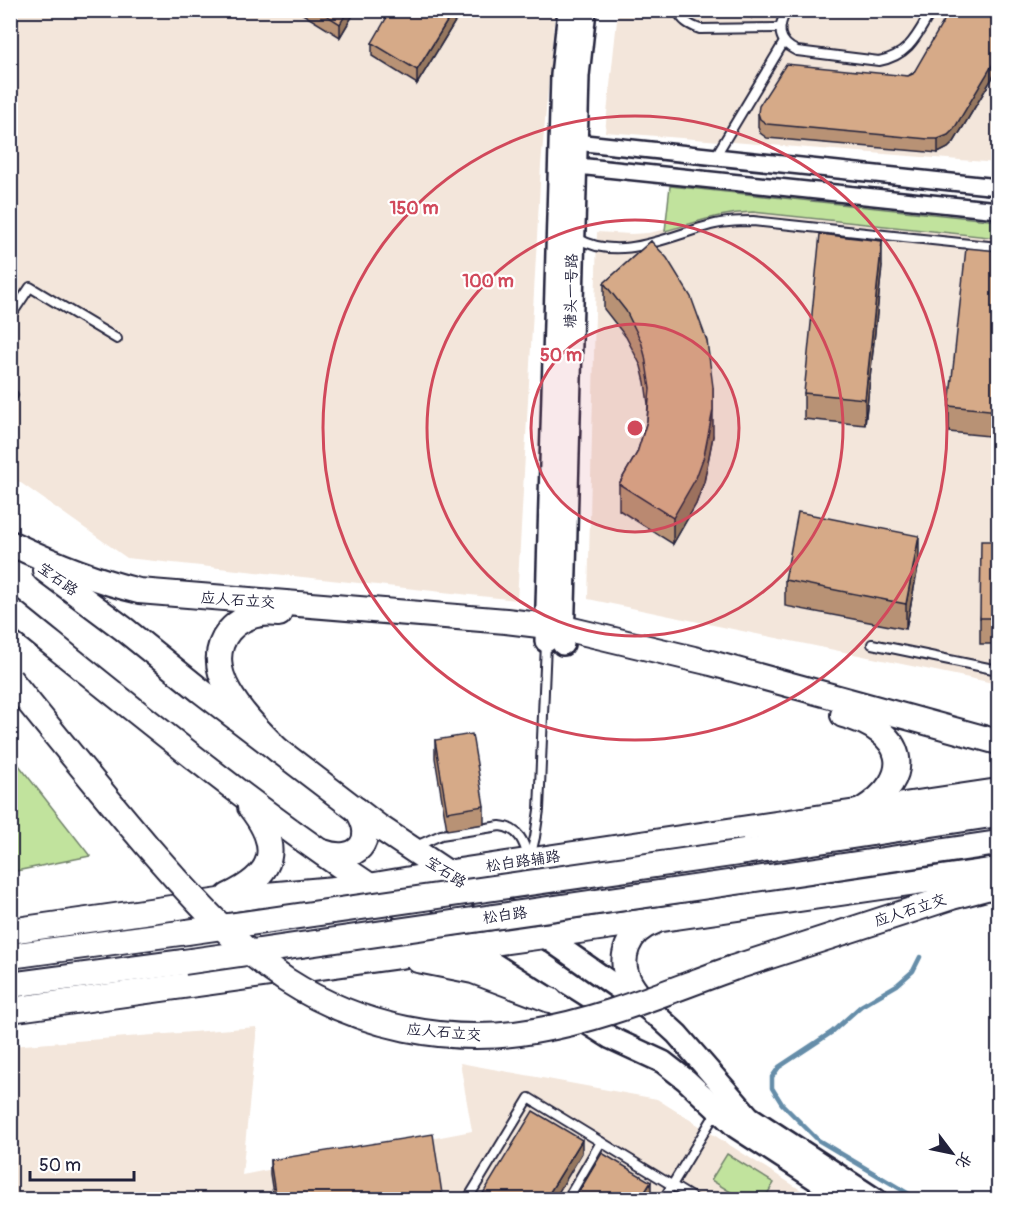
<svg xmlns="http://www.w3.org/2000/svg" width="1009" height="1210" font-family="Pangolin,'LXGW WenKai TC',sans-serif">
  <style>
    .built { fill: #f3e6db }
    .green { fill: #c1e39d; stroke: #72826c; stroke-width: 1.5 }
    .lines { fill: none; stroke-linecap: round; stroke-linejoin: round }
    .stream { stroke: #658da9; stroke-width: 4.5 }
    .lane-casing { stroke: #22223b; stroke-width: 12 }
    .street-casing { stroke: #22223b; stroke-width: 20 }
    .secondary-casing { stroke: #22223b; stroke-width: 26 }
    .primary-casing { stroke: #22223b; stroke-width: 28 }
    .lane { stroke: #fff; stroke-width: 8 }
    .street { stroke: #fff; stroke-width: 15 }
    .secondary { stroke: #fff; stroke-width: 21 }
    .primary { stroke: #fff; stroke-width: 24 }
    .primary-bridge-casing { stroke: #22223b; stroke-width: 28; stroke-linecap: butt }
    .primary-bridge { stroke: #fff; stroke-width: 24 }
    .wall { fill: #b89275; stroke: #22223b; stroke-width: 1.5 }
    .shaded-wall { fill: #96775f; stroke: #22223b; stroke-width: 1.5 }
    .building { fill: #d6aa88; stroke: #22223b; stroke-width: 1.5 }
    .ring { fill: none; stroke: #d1495b; stroke-width: 3 }
    .labels { text-anchor: middle; stroke-width: 4.5; stroke-linejoin: round; paint-order: stroke }
    .street-label { font-size: 15px; fill: #22223b; stroke: #fff }
    .centre { fill: #d1495b; stroke: #fff; stroke-width: 3 }
    .ring-label { font-size: 18px; text-anchor: middle; font-weight: bold; fill: #d1495b; stroke: #fff; stroke-width: 4.5; stroke-linejoin: round; paint-order: stroke }
  </style>
  <rect width="100%" height="100%" fill="#fff"/>
  <filter id="ink" filterUnits="userSpaceOnUse"><feTurbulence type="fractalNoise" baseFrequency=".0167" numOctaves="2"/><feDisplacementMap in="SourceGraphic" scale="12" xChannelSelector="R" yChannelSelector="G"/><feConvolveMatrix kernelMatrix="1 2 1 2 8 2 1 2 1" color-interpolation-filters="sRGB"/></filter>
  <g filter="url(#ink)">
    <g class="built">
      <polygon points="11,11 555,11 541,165 517,600 127,558 11,476"/>
      <polygon points="618,11 998,11 998,163 605,132"/>
      <polygon points="753,212 998,238 998,684 588,599 597,232 631,234 648,233 687,225 708,217 731,213"/>
      <polygon points="257,1027 242,1175 472,1131 460,1063 657,1099 815,1199 11,1200 11,1046"/>
    </g>
    <g class="green">
      <path d="M670,186L998,221V238L753,212C719,213 698,222 665,231Z"/>
      <polygon points="11,755 90,856 11,872"/>
      <polygon points="727,1154 774,1183 764,1199 742,1199 711,1180"/>
    </g>
    <g class="lines">
      <polyline class="stream" points="919,1200 818,1140 782,1104 772,1088 772,1077 779,1067 832,1032 861,1006 897,985 913,971 920,957"/>
      <g class="lane-casing">
        <g id="lane">
          <path d="M677,10C682,21 689,25 700,29L779,28"/>
          <path d="M787,10C777,27 777,42 797,51L879,61C910,55 917,35 932,10"/>
          <polyline points="715,157 784,42"/>
          <path d="M577,238C619,263 669,236 711,225C725,221 739,221 753,221L998,247"/>
          <polyline points="10,317 30,287 117,339"/>
          <polyline points="10,394 13,395 10,400"/>
          <polyline points="872,644 998,670"/>
          <path d="M416,846L441,835L500,826C519,828 524,842 529,859"/>
          <polyline points="530,858 535,837 539,810 546,643"/>
          <polyline points="467,1200 529,1098 696,1200"/>
          <polyline points="567,1200 601,1142"/>
          <polyline points="663,1200 717,1111"/>
        </g>
      </g>
      <g class="street-casing">
        <g id="street">
          <polyline points="566,141 998,187"/>
          <polyline points="568,165 998,210"/>
        </g>
      </g>
      <g class="secondary-casing">
        <g id="secondary">
          <polyline points="546,641 562,75 569,10"/>
          <polyline points="563,644 578,76 585,10"/>
          <polyline points="544,936 654,1013 677,1034 749,1117 876,1200"/>
          <polyline points="465,946 611,1038 663,1062 686,1080 736,1127 848,1200"/>
        </g>
      </g>
      <g class="primary-casing">
        <g id="primary">
          <path d="M10,543C52,563 93,580 139,591L506,621L564,628L711,663L998,742"/>
          <polyline points="45,570 124,629 201,691 379,827 521,922"/>
          <path d="M10,610C150,723 289,839 442,932"/>
          <path d="M279,614C260,612 242,616 229,631C196,672 252,723 279,751"/>
          <path d="M843,715C905,731 918,776 861,811"/>
          <path d="M323,852C356,864 378,841 357,810"/>
          <polyline points="745,852 998,814"/>
          <polyline points="749,880 998,843"/>
          <path d="M228,896C275,874 282,848 250,807"/>
          <polyline points="10,931 255,896 369,886 446,873 998,791"/>
          <polyline points="10,956 187,932"/>
          <polyline points="418,960 473,971 550,1000"/>
          <polyline points="733,968 952,897 998,885"/>
          <polyline points="10,985 184,962"/>
          <polyline points="10,1010 544,936 998,870"/>
          <path d="M654,1013C646,1004 636,994 630,983C617,958 628,931 654,922"/>
        </g>
      </g>
      <use href="#lane" class="lane"/>
      <use href="#street" class="street"/>
      <use href="#secondary" class="secondary"/>
      <use href="#primary" class="primary"/>
      <g class="primary-bridge-casing">
        <g id="primary-bridge">
          <path d="M10,679C56,736 102,793 149,848C190,895 234,945 286,980C359,1027 449,1046 534,1031C602,1020 668,991 733,968"/>
          <polyline points="187,932 745,852"/>
          <polyline points="184,962 749,880"/>
        </g>
      </g>
      <use href="#primary-bridge" class="primary-bridge"/>
    </g>
    <g class="wall">
      <polygon points="296,10 356,10 340,37"/>
      <polygon points="462,10 417,84 372,56 372,43"/>
      <polygon points="704,10 756,10 752,17 707,12"/>
      <polygon points="999,10 999,67 954,142 948,148 938,153 928,152 767,138 760,133 758,127 758,113 908,76"/>
      <polygon points="651,241 713,436 704,482 696,504 673,544 619,510 619,484 637,453 647,421 648,404 645,382 641,366 626,337 604,309 604,283"/>
      <polygon points="999,251 999,437 949,432 949,406"/>
      <polygon points="882,266 865,425 804,419 804,393"/>
      <polygon points="999,541 999,644 980,644 980,618"/>
      <polygon points="919,562 906,629 785,606 785,580"/>
      <polygon points="435,740 484,806 484,824 447,830 435,758"/>
      <polygon points="270,1160 442,1194 442,1200 274,1200 270,1174"/>
    </g>
    <g class="shaded-wall">
      <polygon points="348,10 356,10 340,37 340,24"/>
      <polygon points="454,10 462,10 417,84 417,70"/>
      <polygon points="752,10 756,10 752,17"/>
      <polygon points="999,54 999,67 954,142 948,148 938,153 938,139"/>
      <polygon points="882,241 882,266 865,425 865,399"/>
      <polygon points="713,387 713,436 704,482 696,504 673,544 673,518"/>
      <polygon points="919,536 919,562 906,629 906,604"/>
      <polygon points="582,1140 582,1153 554,1200 545,1200"/>
      <polygon points="651,1182 651,1196 649,1200 640,1200"/>
    </g>
    <g class="building">
      <polygon points="318,10 348,10 340,24"/>
      <polygon points="391,10 454,10 417,70 372,43"/>
      <polygon points="950,10 999,10 999,54 954,129 948,135 938,139 928,139 767,124 760,119 758,113 759,106 786,64 908,76 913,74"/>
      <polygon points="820,234 882,241 865,399 804,393"/>
      <polygon points="651,241 667,258 691,297 707,341 713,387 713,410 704,456 696,478 673,518 619,484 637,453 647,421 650,389 645,356 641,341 626,311 604,283"/>
      <polygon points="966,248 999,251 999,411 949,406"/>
      <polygon points="798,512 919,536 906,604 785,580"/>
      <polygon points="981,541 999,541 999,618 980,618"/>
      <polygon points="472,734 484,806 447,812 435,740"/>
      <polygon points="533,1111 582,1140 545,1200 479,1200"/>
      <polygon points="433,1134 442,1194 411,1200 276,1200 270,1160"/>
      <polygon points="602,1153 651,1182 640,1200 574,1200"/>
      <polygon points="672,1196 678,1200 670,1200"/>
    </g>
  </g>
  <circle cx="635" cy="428" r="104" fill="#d1495b" fill-opacity=".12"/>
  <g class="ring">
    <circle cx="635" cy="428" r="104"/>
    <circle cx="635" cy="428" r="208"/>
    <circle cx="635" cy="428" r="312"/>
  </g>
  <g class="labels">
    <g class="street-label">
      <text transform="translate(571 291) rotate(-89)" y="5">塘头一号路</text>
      <text transform="translate(58 579) rotate(36)" y="5">宝石路</text>
      <text transform="translate(238 600) rotate(4)" y="5">应人石立交</text>
      <text transform="translate(523 861) rotate(-8)" y="5">松白路辅路</text>
      <text transform="translate(446 872) rotate(33)" y="5">宝石路</text>
      <text transform="translate(910 910) rotate(-18)" y="5">应人石立交</text>
      <text transform="translate(505 915) rotate(-8)" y="5">松白路</text>
      <text transform="translate(444 1032) rotate(5)" y="5">应人石立交</text>
    </g>
  </g>
  <circle cx="635" cy="428" r="9" class="centre"/>
  <g class="ring-label">
    <text x="414" y="214">150 m</text>
    <text x="488" y="287">100 m</text>
    <text x="561" y="361">50 m</text>
  </g>
  <rect width="1009" height="1210" fill="none" stroke="#fff" stroke-width="36"/>
  <rect x="18" y="18" width="973" height="1174" fill="none" stroke="#22223b" stroke-width="2" filter="url(#ink)"/>
  <g transform="translate(952 1153) rotate(122)" stroke="#ffffff" stroke-width="4.5" paint-order="stroke">
  <path d="M0-4.5L10 22L0 15L-10 22Z" fill="#22223b"/>
  <text y="-9" font-size="16" font-weight="bold" text-anchor="middle" fill="#22223b">北</text>
  </g>
  <path d="M30 1171v9h104v-9" fill="none" stroke="#22223b" stroke-width="3"/>
  <text x="39" y="1171" font-size="18" fill="#22223b" stroke="#ffffff" stroke-width="4.5" paint-order="stroke">50 m</text>
</svg>
